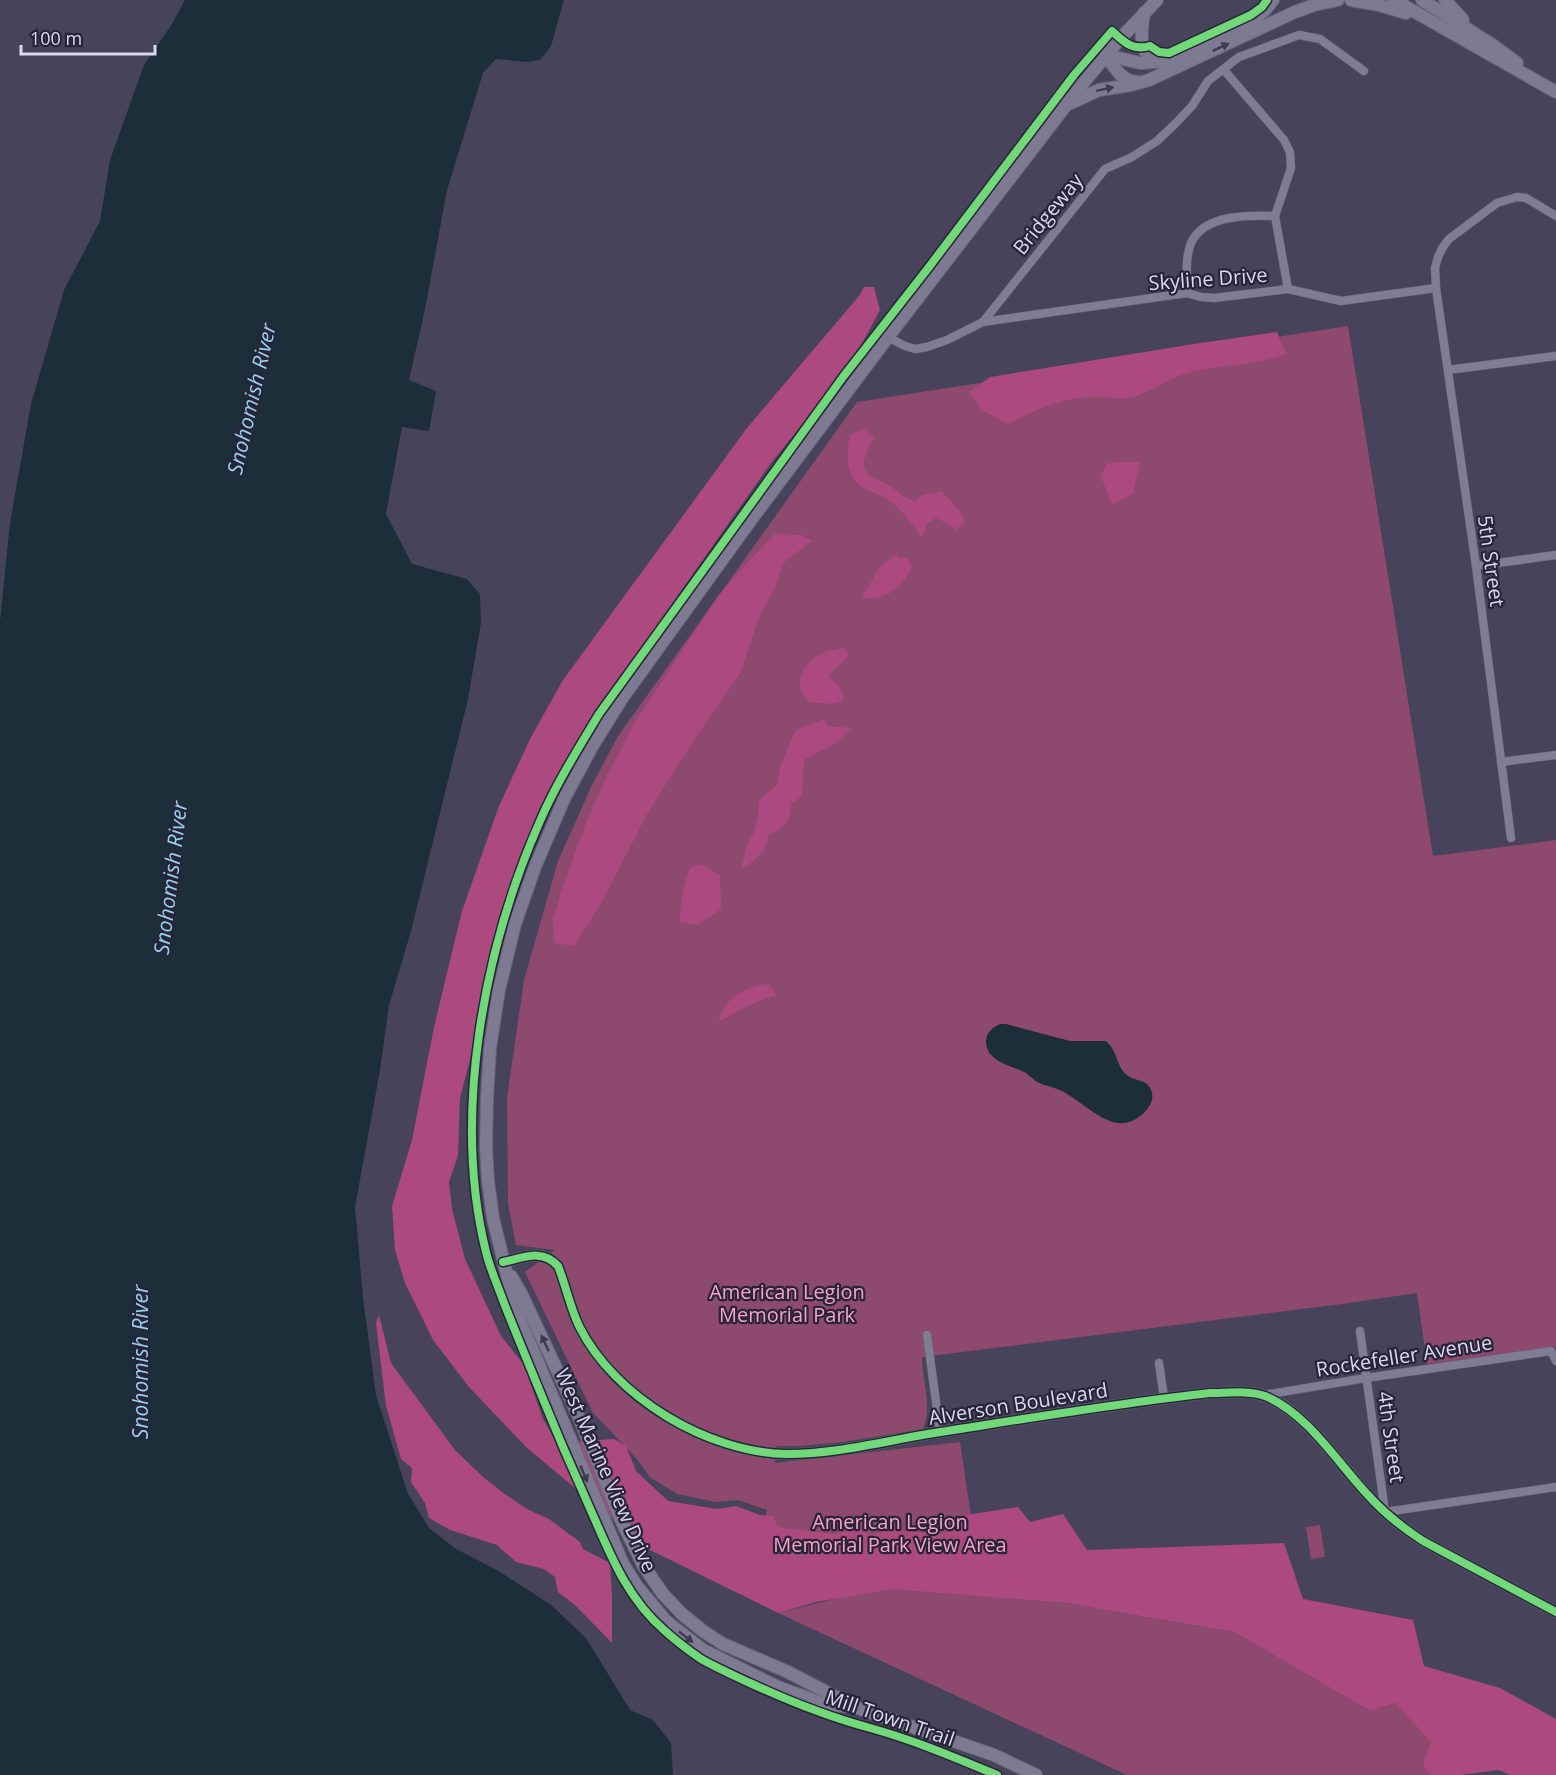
<svg xmlns="http://www.w3.org/2000/svg" width="1556" height="1775" font-family="'Open Sans',sans-serif">
  <style>
    .green { fill: #8d496e }
    .forest { fill: #ac4a80 }
    .water { fill: #1c2e39 }
    .lines { fill: none; stroke-linecap: round; stroke-linejoin: round }
    .minor-casing { stroke: #666278; stroke-width: 9 }
    .secondary-casing { stroke: #666278; stroke-width: 12 }
    .primary-casing { stroke: #666278; stroke-width: 14 }
    .minor { stroke: #807c94; stroke-width: 8 }
    .secondary { stroke: #827e97; stroke-width: 10 }
    .primary { stroke: #7e7a91; stroke-width: 12 }
    .cycleway-casing { stroke: #282538; stroke-width: 11 }
    .cycleway { stroke: #71d979; stroke-width: 8 }
    .oneway { fill: #3e3a4e }
    .labels { text-anchor: middle; stroke-width: 4.5; stroke-linejoin: round; paint-order: stroke }
    .street-label { font-size: 20px; fill: #dbd8f2; stroke: #282538 }
    .park-label { font-size: 20px; fill: #f8a2c9; stroke: #282538 }
    .water-label { font-size: 21px; font-style: italic; fill: #95d1f0; stroke: #282538 }
  </style>
  <rect width="100%" height="100%" fill="#47435b"/>
  <g class="green">
    <path d="M1348,326L1433,856L1556,840V1347L1427,1364L1417,1293L1342,1304L922,1357C922,1381 933,1406 923,1429L843,1442L800,1446H776L775,1463L960,1442L983,1596L1065,1603L1234,1632L1370,1711L1395,1703L1432,1742L1424,1765L1431,1775H1127L778,1613L834,1599L758,1551L767,1510L738,1500L716,1502L677,1494L650,1477L636,1458L593,1413L525,1272L555,1250L516,1245L508,1204L507,1098L524,980L558,861L591,787L618,736L857,402Z"/>
    <polygon points="1320,1525 1325,1557 1311,1559 1306,1527"/>
  </g>
  <g class="forest">
    <polygon points="864,287 874,287 880,310 859,349 805,421 771,463 600,706 565,762 539,813 515,872 494,942 473,1048 460,1098 458,1155 449,1182 452,1209 465,1259 501,1336 524,1365 543,1419 557,1443 614,1439 626,1446 636,1471 668,1501 717,1509 736,1506 760,1515 774,1516 777,1527 834,1534 857,1528 872,1535 888,1530 943,1534 966,1515 1018,1507 1030,1522 1063,1514 1087,1550 1284,1543 1303,1599 1413,1620 1424,1666 1500,1688 1556,1719 1556,1775 1510,1775 1498,1770 1461,1775 1431,1775 1423,1765 1431,1742 1395,1703 1370,1711 1234,1632 1065,1603 893,1589 816,1602 778,1613 648,1549 526,1447 469,1387 433,1340 405,1283 395,1250 392,1206 412,1140 434,1027 462,911 499,806 531,737 563,680 747,428 859,296"/>
    <path d="M1277,332L1286,354C1254,366 1219,364 1187,373C1169,379 1154,390 1136,396C1122,401 1101,396 1086,397C1057,400 1033,411 1008,424L982,410L969,392L990,377L1194,344Z"/>
    <path d="M864,429L874,438C868,449 856,468 872,477C878,480 884,482 890,486C898,492 905,499 915,501L922,495L941,491L960,511L965,521L956,530L949,524L936,518L928,523L922,538C912,524 902,509 887,499C880,494 870,492 862,487C845,474 846,454 850,435Z"/>
    <polygon points="1116,462 1140,462 1133,493 1112,505 1101,476 1106,464"/>
    <polygon points="775,534 802,535 812,541 783,563 776,586 759,617 741,672 694,740 647,814 603,900 574,946 554,943 553,920 562,889 586,823 605,780 633,725 719,595 749,561"/>
    <path d="M896,555L899,559L907,557L912,567C902,588 890,597 867,599L862,595L869,586L878,569Z"/>
    <path d="M844,647L848,653C843,666 833,666 829,678C838,684 844,689 843,701L832,704L809,702C791,683 802,662 825,652C831,650 838,650 844,647Z"/>
    <path d="M824,719L827,726L851,728L835,744L805,759L803,773L802,796L791,804C790,823 784,827 769,835L763,853L741,870L747,845L754,832L758,816L759,800L777,785L781,764L796,730Z"/>
    <path d="M701,864L720,875L721,909L698,925L680,922C680,903 683,886 690,868Z"/>
    <path d="M769,984L776,995L747,1006L718,1022C721,1017 723,1010 726,1005C735,992 754,985 769,984Z"/>
    <polygon points="379,1315 391,1363 455,1450 483,1477 506,1495 529,1510 549,1519 580,1542 583,1549 610,1563 612,1597 612,1643 576,1606 558,1592 555,1577 544,1569 516,1562 497,1545 450,1530 429,1518 425,1503 411,1482 412,1468 401,1459 386,1406 376,1323"/>
  </g>
  <g class="water">
    <polygon points="185,0 564,0 551,46 540,60 528,62 496,59 483,73 447,190 425,309 409,380 436,391 429,431 402,427 386,514 412,564 467,579 480,594 481,623 468,699 411,931 389,1005 380,1070 355,1207 363,1298 376,1395 408,1494 430,1529 456,1549 497,1570 551,1605 586,1638 630,1710 653,1720 671,1743 673,1775 0,1775 0,621 10,523 31,404 64,290 100,221 110,160 144,65 172,24"/>
    <path d="M1000,1024H1006L1070,1041H1106C1118,1051 1116,1067 1128,1076C1134,1080 1143,1080 1148,1085C1163,1102 1136,1126 1118,1123C1100,1121 1079,1100 1062,1091C1054,1087 1045,1086 1037,1082C1033,1079 1030,1076 1026,1073C1011,1065 985,1062 986,1040C987,1032 993,1027 1000,1024Z"/>
  </g>
  <g class="lines">
    <g class="minor-casing">
      <g id="minor">
        <polyline points="1224,70 1284,140 1290,152 1291,168 1275,216 1288,289"/>
        <path d="M1187,293C1187,277 1185,258 1191,243C1204,214 1249,215 1275,216"/>
        <polyline points="983,322 1187,293 1201,297 1214,298 1288,289 1341,301 1436,288"/>
        <polyline points="888,337 905,346 915,349 927,347 947,340 983,322 1105,169 1132,157 1157,141 1175,124 1192,106 1208,81 1239,57 1299,35 1320,39 1364,71"/>
        <polyline points="1448,370 1556,356"/>
        <polyline points="1476,566 1556,555"/>
        <polyline points="1501,762 1556,755"/>
        <polyline points="1511,838 1476,566 1436,288 1435,268 1438,257 1443,247 1449,239 1497,203 1517,197 1526,198 1556,216"/>
        <polyline points="1360,1331 1385,1512 1556,1487"/>
        <polyline points="927,1335 940,1432"/>
        <polyline points="1159,1363 1164,1398"/>
        <polyline points="1264,1395 1366,1378 1551,1351 1556,1361"/>
      </g>
    </g>
    <g class="secondary-casing">
      <path id="secondary" d="M503,1262C523,1258 542,1248 558,1266C566,1286 570,1307 579,1326C614,1397 708,1453 787,1454C838,1454 889,1440 940,1432C1030,1418 1120,1403 1210,1393C1227,1393 1248,1390 1265,1396C1307,1413 1337,1462 1367,1494C1383,1512 1403,1528 1423,1541L1556,1612"/>
    </g>
    <g class="primary-casing">
      <g id="primary">
        <polyline points="1351,0 1379,5 1406,13"/>
        <polyline points="1394,0 1556,92"/>
        <polyline points="1422,0 1494,46 1517,63"/>
        <polyline points="1445,0 1463,20"/>
        <path d="M1144,13C1141,31 1136,59 1163,61"/>
        <polyline points="1106,55 1140,63 1167,61 1253,20 1264,11 1273,0"/>
        <path d="M1106,55C1115,68 1121,81 1138,82"/>
        <polyline points="1071,103 1099,90 1131,85 1149,80 1295,12 1314,5 1338,0"/>
        <polyline points="511,1276 521,1293 578,1415 621,1520 643,1565 663,1594 682,1614 703,1631 723,1644 788,1672 855,1707 994,1755 1036,1775"/>
        <polyline points="855,1707 827,1705 778,1687 703,1650 666,1621 636,1585 623,1564 515,1308 493,1218 488,1181 486,1147 487,1098 490,1048 499,990 515,924 535,867 564,799 593,745 623,697 751,520 888,337 1084,82 1120,39 1157,0"/>
      </g>
    </g>
    <use href="#minor" class="minor"/>
    <use href="#secondary" class="secondary"/>
    <use href="#primary" class="primary"/>
    <g class="cycleway-casing">
      <g id="cycleway">
        <path d="M503,1262C523,1258 542,1248 558,1266C566,1286 570,1307 579,1326C614,1397 708,1453 787,1454C838,1454 889,1440 940,1432C1030,1418 1120,1403 1210,1393C1227,1393 1248,1390 1265,1396C1307,1413 1337,1462 1367,1494C1383,1512 1403,1528 1423,1541L1556,1612"/>
        <path d="M997,1775C956,1758 914,1740 870,1728C829,1717 789,1701 750,1683C733,1675 717,1668 701,1659C688,1650 675,1640 664,1630C630,1601 613,1561 596,1522C585,1497 574,1472 563,1447C543,1399 523,1351 504,1303C498,1286 490,1269 486,1252C452,1115 484,948 540,821C556,784 578,749 599,714L843,377L929,267L1074,75L1112,31C1124,42 1132,51 1150,46L1159,52L1169,53L1251,15L1262,7L1267,0"/>
      </g>
    </g>
    <use href="#cycleway" class="cycleway"/>
  </g>
  <defs><path id="oneway-solid" d="M-6-.8H1V-3.2L6.5 0L1 3.2V.8H-6Z" transform="scale(1.5)"/></defs>
  <g class="oneway">
    <use href="#oneway-solid" transform="translate(1221 47) rotate(-25)"/>
    <use href="#oneway-solid" transform="translate(1105 89) rotate(-12)"/>
    <use href="#oneway-solid" transform="translate(545 1343) rotate(-115)"/>
    <use href="#oneway-solid" transform="translate(584 1474) rotate(67)"/>
    <use href="#oneway-solid" transform="translate(686 1637) rotate(38)"/>
  </g>
  <g class="labels">
    <g class="street-label">
      <text transform="translate(1048 214) rotate(-51)" y="7">Bridgeway</text>
      <text transform="translate(1208 279) rotate(-4)" y="7">Skyline Drive</text>
      <text transform="translate(1491 561) rotate(82)" y="7">5th Street</text>
      <text transform="translate(1404 1356) rotate(-9)" y="7">Rockefeller Avenue</text>
      <text transform="translate(1018 1404) rotate(-9)" y="7">Alverson Boulevard</text>
      <text transform="translate(1391 1437) rotate(82)" y="7">4th Street</text>
      <text transform="translate(606 1470) rotate(66)" y="7">West Marine View Drive</text>
      <text transform="translate(890 1718) rotate(19)" y="7">Mill Town Trail</text>
    </g>
    <g class="park-label">
      <text x="787" y="1299">American Legion<tspan x="787" dy="23">Memorial Park</tspan></text>
      <text x="890" y="1529">American Legion<tspan x="890" dy="23">Memorial Park View Area</tspan></text>
    </g>
    <g class="water-label">
      <text transform="translate(252 399) rotate(-77)" y="7">Snohomish River</text>
      <text transform="translate(171 878) rotate(-83)" y="7">Snohomish River</text>
      <text transform="translate(141 1362) rotate(-90)" y="7">Snohomish River</text>
    </g>
  </g>
  <path d="M21 45v9h134v-9" fill="none" stroke="#dbd8f2" stroke-width="3"/>
  <text x="30" y="45" font-size="18" fill="#dbd8f2" stroke="#282538" stroke-width="4.5" paint-order="stroke">100 m</text>
</svg>
